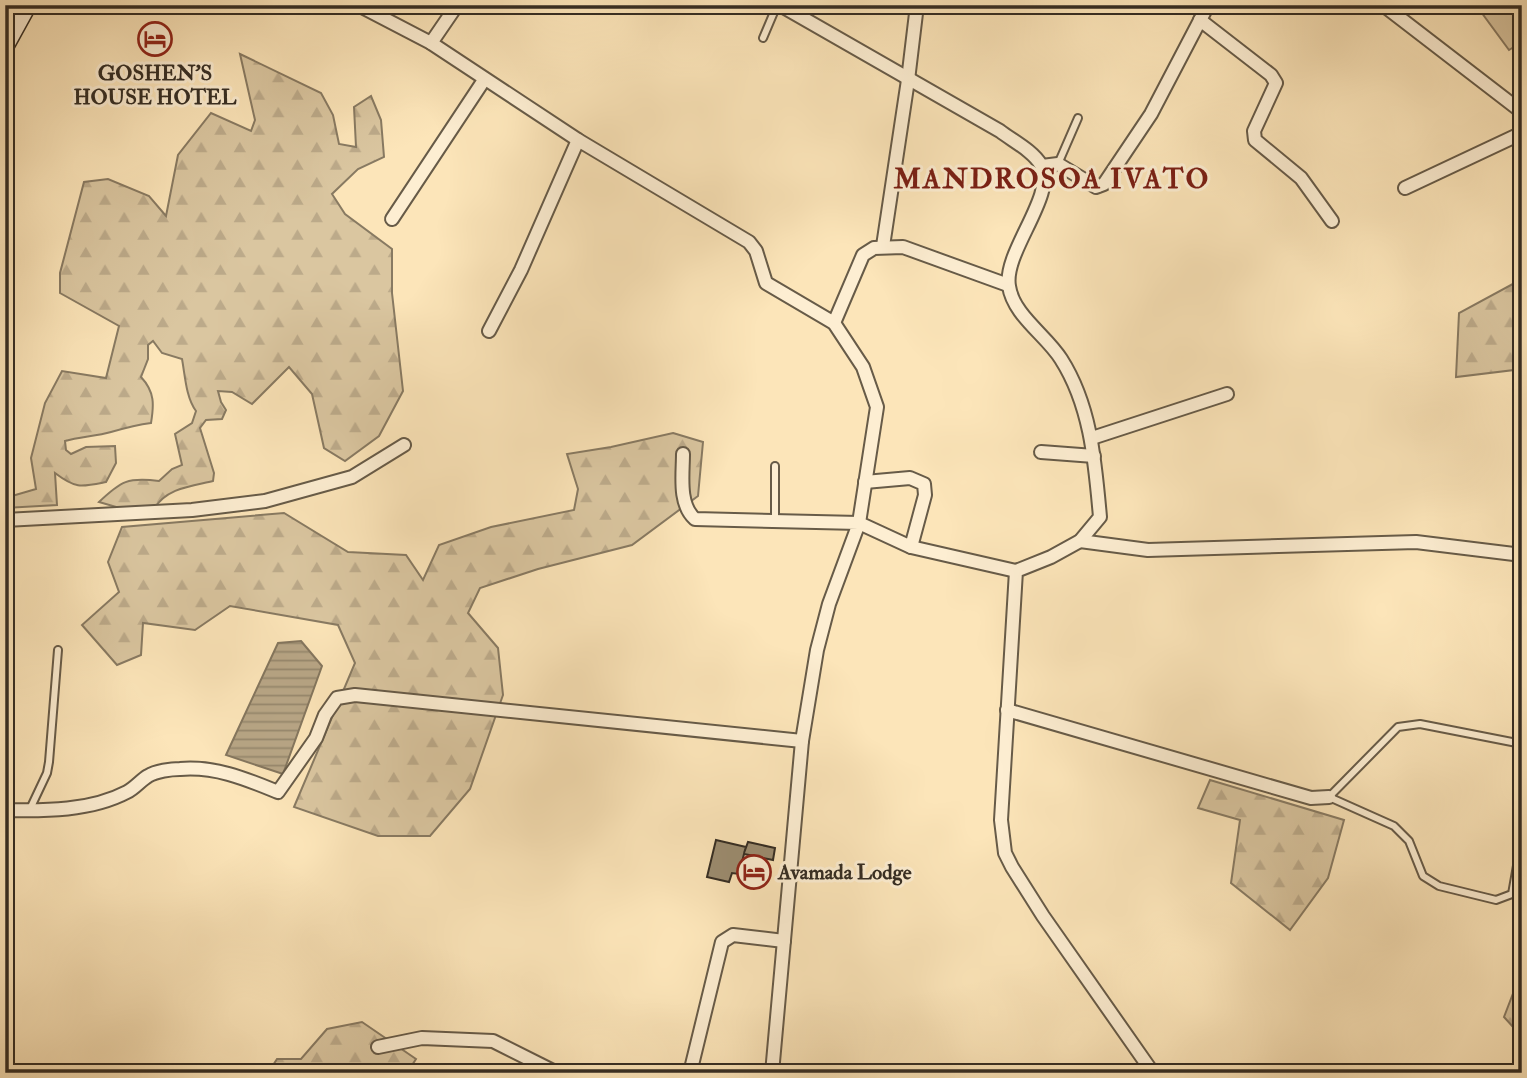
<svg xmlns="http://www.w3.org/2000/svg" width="1527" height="1078" font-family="'IM FELL Double Pica',serif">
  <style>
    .forest { fill: url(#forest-firs); stroke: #887a62; stroke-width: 2 }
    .green { fill: #dac6a0; stroke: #887a62; stroke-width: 2 }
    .water { fill: url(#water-rules); stroke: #84765e; stroke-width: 2 }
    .building { fill: #9c8d71; stroke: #352d23; stroke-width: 2 }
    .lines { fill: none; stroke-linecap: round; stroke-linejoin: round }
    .lane-casing { stroke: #675b48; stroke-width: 10 }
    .street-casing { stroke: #675b48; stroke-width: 16 }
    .secondary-casing { stroke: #352d23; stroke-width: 21 }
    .lane { stroke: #fdeed2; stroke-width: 6 }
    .street { stroke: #fdeed2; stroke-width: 12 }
    .secondary { stroke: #fdeed2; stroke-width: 18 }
    .labels { text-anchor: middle; stroke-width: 6; stroke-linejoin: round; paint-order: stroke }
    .poi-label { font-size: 21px; font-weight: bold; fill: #352d23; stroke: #fdeed2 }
    .district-label { font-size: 28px; font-weight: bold; letter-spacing: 2px; fill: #7a1f14; stroke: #fdeed2 }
  </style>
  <defs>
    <pattern id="forest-firs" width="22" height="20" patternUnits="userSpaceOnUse" patternTransform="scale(1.75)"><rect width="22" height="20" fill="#dac6a0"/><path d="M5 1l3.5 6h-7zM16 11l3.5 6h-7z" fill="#bcaa8a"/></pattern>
    <pattern id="water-rules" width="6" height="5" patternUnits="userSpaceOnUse" patternTransform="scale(1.75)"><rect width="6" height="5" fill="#b8a686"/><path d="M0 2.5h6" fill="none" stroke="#96886d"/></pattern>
  </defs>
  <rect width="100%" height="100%" fill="#fce5b9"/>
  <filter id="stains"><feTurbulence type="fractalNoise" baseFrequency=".00286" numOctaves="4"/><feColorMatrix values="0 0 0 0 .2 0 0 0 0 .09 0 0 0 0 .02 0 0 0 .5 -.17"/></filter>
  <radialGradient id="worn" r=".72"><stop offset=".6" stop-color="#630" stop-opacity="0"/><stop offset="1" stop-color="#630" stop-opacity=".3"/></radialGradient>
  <g class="forest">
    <path d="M240,54L321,93L333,115L339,144L356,147L354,107L371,96L381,120L384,157L358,169L332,194L345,214L392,249V293L403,391L379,436L345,461L324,448L312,394L289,367L252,404L232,392L218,391L221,402L226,410L222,419L206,420L200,428L214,473L213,481C192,486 166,488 154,509H123L99,502C121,481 128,477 159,481L172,469L182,465L175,434L192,423L196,411C186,398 185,375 182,359L162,353L153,341L148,345V359L141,377C155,392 154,405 151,423C136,425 125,428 111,432C97,436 80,437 65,441L66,450L71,454L86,447L115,446L116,463L106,482C81,487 76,489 55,473L57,505L5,508V498L36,489L31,458L45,403L62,371L106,378L119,326L60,293V273L84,182L108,179L149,196L166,216L178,155L211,113L251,131L255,120Z"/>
    <polygon points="1522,279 1522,369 1456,377 1459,313"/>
    <polygon points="673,433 703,442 698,496 632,545 538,569 480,588 468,613 498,648 503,695 470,789 430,836 378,836 294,807 355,663 338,625 230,606 195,630 143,623 141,655 117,665 82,625 119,592 108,562 122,527 284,513 348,552 406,555 423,580 439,545 491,527 574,510 578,489 567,454 611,447"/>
    <polygon points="1210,780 1344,820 1328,878 1290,930 1231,883 1240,820 1198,808"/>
    <polygon points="1522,970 1522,1037 1504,1017"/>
    <polygon points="362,1022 416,1059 407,1073 268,1073 277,1059 301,1059 327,1029"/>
  </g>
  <polygon class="green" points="1476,5 1522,5 1522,42 1509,50"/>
  <polygon class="water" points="301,641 322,666 283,774 226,755 278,643"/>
  <polygon class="building" points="716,840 746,847 744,853 748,842 775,848 773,860 744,854 739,874 732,873 729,882 707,877"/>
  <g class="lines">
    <g class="lane-casing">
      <g id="lane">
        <polyline points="763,38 777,5"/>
        <polyline points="1058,164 1078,118"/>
        <polyline points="775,466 775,520"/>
        <polyline points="30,809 47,773 49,762 58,650"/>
        <polyline points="1519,854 1512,894 1496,900 1439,886 1423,876 1409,841 1394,826 1329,797 1398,727 1420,724 1522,744"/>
      </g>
    </g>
    <g class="street-casing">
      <g id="street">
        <polyline points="358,5 431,43 578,140 749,242 756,251 766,283 834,323 863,367 877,407 859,523 911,547 1016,571"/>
        <path d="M780,5L1000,131C1013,141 1033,151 1041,165C1057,195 1003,252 1009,286C1013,315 1046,335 1061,359C1091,406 1095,462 1100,517L1080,541L1051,557L1016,571L1001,820L1005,853L1012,867L1043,916L1153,1073"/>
        <polyline points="1383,5 1522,112"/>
        <polyline points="1200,20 1271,75 1276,83 1254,131 1255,140 1301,178 1332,221"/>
        <polyline points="431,43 457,5"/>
        <polyline points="1042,166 1058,164 1096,187 1104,184 1151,114 1208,5"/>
        <polyline points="1405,188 1522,133"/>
        <polyline points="392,219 484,80"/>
        <polyline points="883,246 908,80 917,5"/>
        <polyline points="834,323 863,255 874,248 903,247 1008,285"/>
        <polyline points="489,331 521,270 578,140"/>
        <polyline points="1092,438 1227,394"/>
        <polyline points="1041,452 1094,456"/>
        <polyline points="865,482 910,478 924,484 925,495 911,547"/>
        <polyline points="5,520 192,510 265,501 352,477 404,445"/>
        <polyline points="1080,541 1148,550 1416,542 1522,555"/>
        <polyline points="1007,710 1311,798 1329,797"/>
        <path d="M5,810C45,811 91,811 127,792C135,788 141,780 148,776C156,771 171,769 180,769C216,766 246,779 278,792L316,738L325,715L337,698L355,695L802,741L817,650L829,604L859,523L695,519C678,504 683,474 683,454"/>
        <polyline points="378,1047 422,1038 493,1041 557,1073"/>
        <polyline points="690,1073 722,942 733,935 784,941"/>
        <polyline points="772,1073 802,741"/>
      </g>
    </g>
    <g class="secondary-casing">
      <polyline id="secondary" points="5,45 27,5"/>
    </g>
    <use href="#lane" class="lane"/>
    <use href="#street" class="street"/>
    <use href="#secondary" class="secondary"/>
  </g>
  <defs>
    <g id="hotel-ring" transform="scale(1.75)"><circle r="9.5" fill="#fdeed2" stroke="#8f2418" stroke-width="1.5"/><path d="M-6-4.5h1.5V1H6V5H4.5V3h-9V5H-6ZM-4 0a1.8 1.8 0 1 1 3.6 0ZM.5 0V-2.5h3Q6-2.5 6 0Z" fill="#8f2418"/></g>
  </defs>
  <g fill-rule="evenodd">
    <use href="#hotel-ring" x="155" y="39"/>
    <use href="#hotel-ring" x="754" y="872"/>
  </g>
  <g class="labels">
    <g class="poi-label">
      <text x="155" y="80">GOSHEN'S<tspan x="155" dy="24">HOUSE HOTEL</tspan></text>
      <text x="778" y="879" text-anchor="start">Avamada Lodge</text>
    </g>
    <g class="district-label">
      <text x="1052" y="188">MANDROSOA IVATO</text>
    </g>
  </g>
  <rect width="1527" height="1078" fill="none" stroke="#fce5b9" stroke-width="28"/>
  <rect x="7" y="7" width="1513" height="1064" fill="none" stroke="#352d23" stroke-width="3.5"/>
  <rect x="14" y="14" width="1499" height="1050" fill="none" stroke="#352d23" stroke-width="2"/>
  <rect width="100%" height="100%" filter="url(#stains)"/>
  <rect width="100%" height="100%" fill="url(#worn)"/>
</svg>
